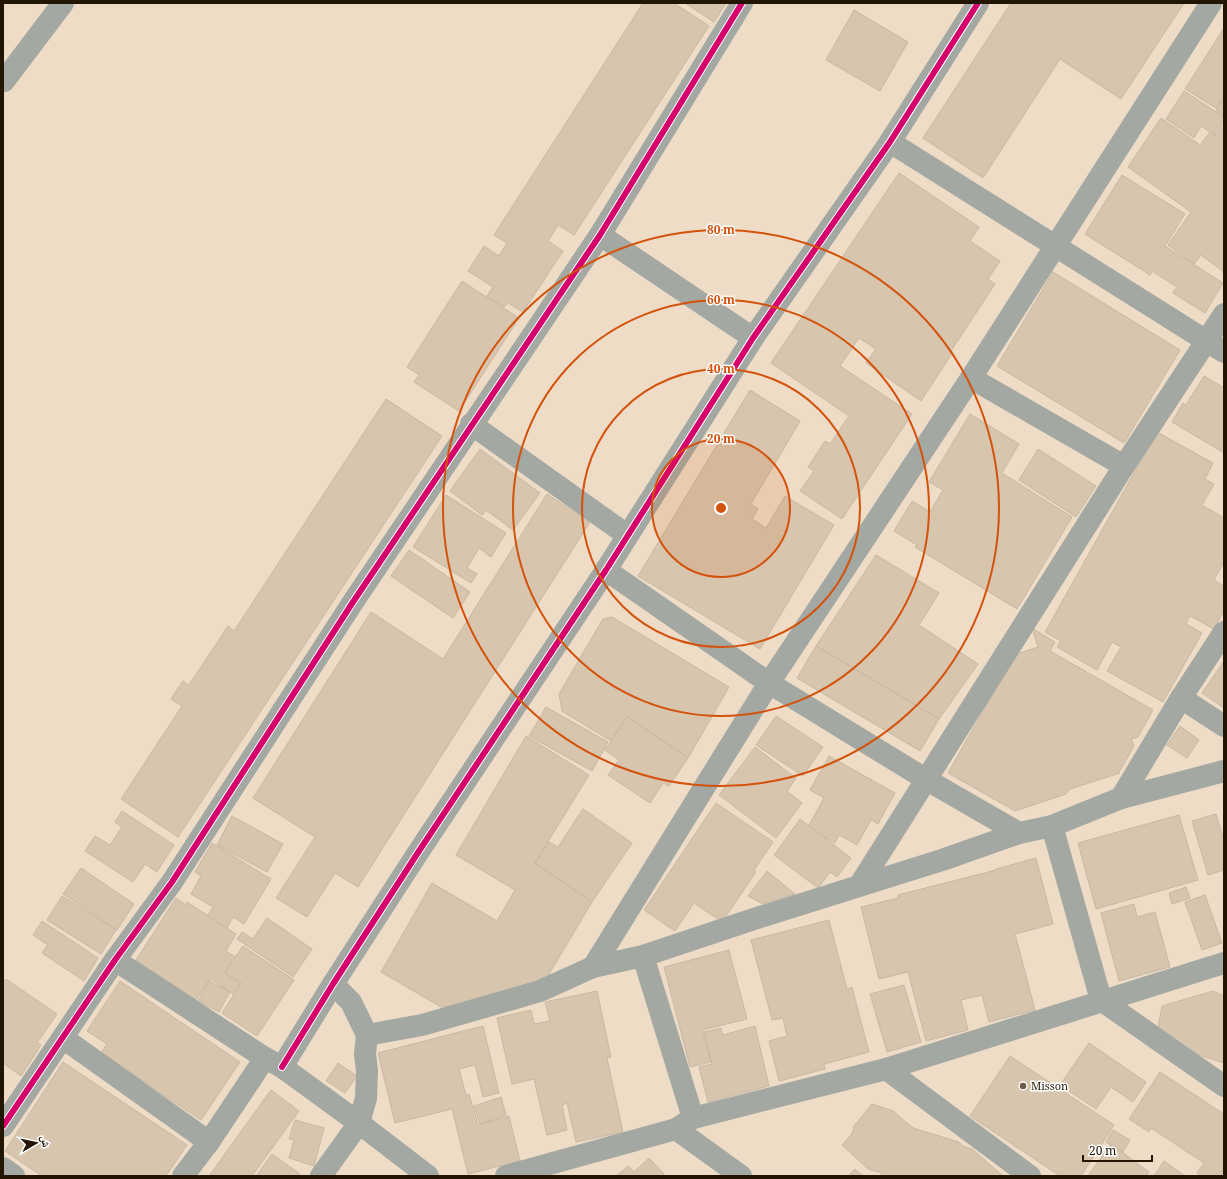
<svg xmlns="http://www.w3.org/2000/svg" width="1227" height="1179" font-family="Georgia,'Noto Naskh Arabic',serif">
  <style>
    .building { fill: #d7c5ae; stroke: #c7b8a5 }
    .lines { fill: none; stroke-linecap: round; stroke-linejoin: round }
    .street { stroke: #a3a9a2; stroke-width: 22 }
    .cycleway-casing { stroke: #fff; stroke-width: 8 }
    .cycleway { stroke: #d6006c; stroke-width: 6 }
    .ring { fill: none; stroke: #d4520b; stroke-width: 2 }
    .poi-dot { fill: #6a5b48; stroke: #fff; stroke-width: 1.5 }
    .labels { text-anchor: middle; stroke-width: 3; stroke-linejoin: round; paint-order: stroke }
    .poi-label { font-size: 11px; fill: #231503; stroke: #fff; text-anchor: start }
    .centre { fill: #d4520b; stroke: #fff; stroke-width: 2 }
    .ring-label { font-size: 12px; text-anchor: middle; font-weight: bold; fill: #d4520b; stroke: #fff; stroke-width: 3; stroke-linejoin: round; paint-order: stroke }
  </style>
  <rect width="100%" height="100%" fill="#eedcc7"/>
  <g class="building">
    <polygon points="643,3 674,3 709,26 574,235 558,225 548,241 563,251 523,312 508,303 504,307 487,296 493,287 468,271 484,246 499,256 507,243 494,235"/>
    <polygon points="685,3 726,3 714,22"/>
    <polygon points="1011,3 1184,3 1121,99 1060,59 983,178 923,138"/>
    <polygon points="854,10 908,42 880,91 826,60"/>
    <polygon points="1224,28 1224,102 1221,100 1216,108 1185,89"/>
    <polygon points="1184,91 1224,117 1224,121 1215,135 1201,126 1194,138 1166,119"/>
    <polygon points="1221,102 1224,103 1224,116 1216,110"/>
    <polygon points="1161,118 1200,145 1210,132 1216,136 1224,125 1224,272 1201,255 1194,264 1168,245 1191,212 1128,167"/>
    <polygon points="899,173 979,227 970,241 1000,261 988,279 995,284 951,351 953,352 921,401 866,363 876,349 859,338 840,366 912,414 842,519 800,491 814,471 808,467 825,441 830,444 849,416 771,363"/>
    <polygon points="1122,175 1185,214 1165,246 1223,283 1205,313 1173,293 1177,287 1152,271 1150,275 1085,234"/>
    <polygon points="1053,272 1180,350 1124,443 997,366"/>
    <polygon points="462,281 519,318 459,411 414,382 419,375 407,367"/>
    <polygon points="1204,376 1224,388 1224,453 1172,422 1183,403 1186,405"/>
    <polygon points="750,390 800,421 751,504 758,509 752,519 766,528 785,496 834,525 760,649 638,576"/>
    <polygon points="386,399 442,436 178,837 121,799 182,706 171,699 183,681 189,685 228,626 234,631"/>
    <polygon points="970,414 1019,444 1002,473 1072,517 1017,609 915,547 917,545 894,531 912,501 930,512 943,490 929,482"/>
    <polygon points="1157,432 1213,463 1205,479 1214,484 1202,505 1224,518 1224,562 1214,580 1224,586 1224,610 1214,629 1190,616 1186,624 1202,633 1163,702 1107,671 1121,647 1112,642 1097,670 1057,647 1061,641 1045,632"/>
    <polygon points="480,449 540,493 513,530 486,510 482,515 450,491"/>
    <polygon points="1038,449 1096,486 1076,517 1019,480"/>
    <polygon points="547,494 590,522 358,887 335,873 307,917 276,898 315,837 253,798 371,612 443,659"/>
    <polygon points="446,495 506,533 491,557 479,548 467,568 477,574 471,583 413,547"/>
    <polygon points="409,550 470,592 453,618 391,576"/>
    <polygon points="876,555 939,593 919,625 978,664 939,719 816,646"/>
    <polygon points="612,617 729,687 688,758 627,717 611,741 562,711 559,694 603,619"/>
    <polygon points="1032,628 1055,642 1050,651 1153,710 1138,737 1131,739 1134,746 1119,772 1120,773 1070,789 1066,794 1015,811 948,773 992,695 1007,657 1038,647"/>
    <polygon points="816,646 939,719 920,751 797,678"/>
    <polygon points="1224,661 1224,708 1202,693"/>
    <polygon points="546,707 608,742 592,771 529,736"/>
    <polygon points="776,716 823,747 803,776 756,745"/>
    <polygon points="627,717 688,758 669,786 663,783 650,803 608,775 619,760 605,750"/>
    <polygon points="1180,726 1199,740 1187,758 1167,745"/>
    <polygon points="526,736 589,775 535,863 592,902 545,981 460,1005 441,1007 381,972 432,883 497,921 515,890 456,855"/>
    <polygon points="755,747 796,778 787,791 802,803 776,838 719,795"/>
    <polygon points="829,756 895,793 878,824 871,820 857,845 839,835 835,843 808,827 824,798 810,790"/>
    <polygon points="716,803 773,842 754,870 756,872 722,922 694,903 675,931 644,910"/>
    <polygon points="583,809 632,843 592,902 535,863 549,842 558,847"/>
    <polygon points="122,811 174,845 157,872 145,864 133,882 85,851 95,836 110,845 122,827 115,822"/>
    <polygon points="1216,814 1224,841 1224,870 1208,875 1192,821"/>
    <polygon points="1179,815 1198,880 1096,909 1078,843"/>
    <polygon points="232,816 283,844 267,872 217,845"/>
    <polygon points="800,819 851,858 837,877 830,872 818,888 774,855"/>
    <polygon points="212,843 271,879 244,924 233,917 226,930 206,918 213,907 191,894 201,876 195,872"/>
    <polygon points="1036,858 1053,924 1015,934 1035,1010 989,1022 982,995 961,1000 968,1030 926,1041 908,972 879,979 861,907 898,898 898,895 996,870 996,869"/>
    <polygon points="81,868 134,904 117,930 63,894"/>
    <polygon points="767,871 795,894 763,904 748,896"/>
    <polygon points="1186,887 1190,898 1172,904 1169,893"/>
    <polygon points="1205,895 1222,943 1202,950 1185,902"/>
    <polygon points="62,896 116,930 101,954 47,920"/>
    <polygon points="176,898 186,905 187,902 236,934 226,951 237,958 226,974 242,985 235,995 210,979 196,1000 136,960"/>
    <polygon points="1134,904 1137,917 1155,912 1170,967 1119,981 1101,913"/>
    <polygon points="267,918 312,949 293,977 237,939 242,932 253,939"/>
    <polygon points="829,920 847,989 852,987 869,1052 824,1064 825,1069 779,1081 769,1041 787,1036 783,1018 772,1020 751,940"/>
    <polygon points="42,921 98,958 84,981 42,953 48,945 33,935"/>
    <polygon points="243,946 294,980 257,1036 222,1013 241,983 225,972"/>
    <polygon points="729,950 747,1019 702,1030 711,1062 690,1067 664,967"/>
    <polygon points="6,979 57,1014 37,1043 41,1045 21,1076 3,1063 3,983"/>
    <polygon points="120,981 240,1062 201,1120 101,1053 107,1044 87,1031"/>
    <polygon points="209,981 230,992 219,1012 198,1001"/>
    <polygon points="904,985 921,1042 887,1052 870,994"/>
    <polygon points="597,991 611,1057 607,1058 623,1132 576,1142 567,1103 562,1105 567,1130 547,1135 534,1079 512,1084 497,1018 531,1010 534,1024 550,1021 545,1002"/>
    <polygon points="1213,991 1224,996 1224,1063 1195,1054 1158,1028 1162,1006"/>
    <polygon points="483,1026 499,1093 483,1097 475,1065 459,1069 466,1095 469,1094 478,1125 509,1116 520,1161 468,1174 452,1109 395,1123 378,1053"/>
    <polygon points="755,1026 769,1086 708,1102 699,1067 712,1064 704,1032 721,1028 723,1035"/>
    <polygon points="1089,1043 1146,1082 1133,1102 1111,1087 1096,1109 1060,1085"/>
    <polygon points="1010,1056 1114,1125 1081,1176 1060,1176 970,1116"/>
    <polygon points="63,1062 187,1145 166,1176 42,1176 5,1151"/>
    <polygon points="338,1063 357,1076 345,1093 326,1081"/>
    <polygon points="1160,1072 1224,1114 1224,1176 1201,1176 1197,1173 1204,1163 1151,1128 1149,1132 1129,1119"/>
    <polygon points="271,1090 299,1111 252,1176 209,1176"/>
    <polygon points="501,1097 506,1115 480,1124 474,1106"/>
    <polygon points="872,1104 893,1111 913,1128 959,1142 963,1146 972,1149 1003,1176 881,1176 882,1173 868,1169 842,1145 852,1134 854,1126"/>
    <polygon points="295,1120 324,1128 314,1166 289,1158 294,1140 289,1139"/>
    <polygon points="1113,1130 1130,1140 1123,1152 1106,1142"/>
    <polygon points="1111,1144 1149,1172 1146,1176 1088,1176"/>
    <polygon points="272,1154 300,1174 299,1176 257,1175"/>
    <polygon points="649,1158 664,1174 662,1176 616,1176 628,1166 634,1172"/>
    <polygon points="1164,1161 1185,1176 1154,1176"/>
    <polygon points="855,1169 863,1176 848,1176"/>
  </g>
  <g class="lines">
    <g class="street">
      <polyline points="4,81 63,3"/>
      <polyline points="890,142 1224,352"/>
      <polyline points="600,235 753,338"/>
      <polyline points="971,378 1124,466"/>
      <polyline points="471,424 627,535"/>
      <polyline points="606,570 769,683 927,780 1019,833"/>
      <polyline points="1181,698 1224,726"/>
      <polyline points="1121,798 1181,698 1224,632"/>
      <polyline points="1052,826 1101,1000 1224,1086"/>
      <polyline points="859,886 1124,466 1224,314"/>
      <polyline points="643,956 693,1118"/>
      <polyline points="115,960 265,1058"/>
      <polyline points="593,967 769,683 971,378 1211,3"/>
      <polyline points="333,984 351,1002 367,1035 422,1025 540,991 593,967 643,956 757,918 942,860 1019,833 1052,826 1121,798 1224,771"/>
      <polyline points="63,1038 209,1142"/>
      <polyline points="282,1067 333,984 419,851 606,570 753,338 890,142 978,3"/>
      <polyline points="886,1069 1030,1176"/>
      <polyline points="3,1126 115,960 172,882 353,602 600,235 742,3"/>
      <polyline points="676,1129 741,1176"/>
      <polyline points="3,1168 14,1176"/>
      <polyline points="183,1176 209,1142 265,1058 282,1067 359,1123 428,1176"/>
      <polyline points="321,1176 359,1123 366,1098 367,1071 365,1054 367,1035"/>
      <polyline points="506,1176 676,1129 693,1118 886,1069 1224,963"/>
    </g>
    <g class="cycleway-casing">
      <g id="cycleway">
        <polyline points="282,1067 333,984 419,851 606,570 753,338 890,142 978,3"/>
        <polyline points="3,1126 115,960 172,882 353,602 600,235 742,3"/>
      </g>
    </g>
    <use href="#cycleway" class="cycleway"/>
  </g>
  <circle cx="721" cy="508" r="69" fill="#d4520b" fill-opacity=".12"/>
  <g class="ring">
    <circle cx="721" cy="508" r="69"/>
    <circle cx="721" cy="508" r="139"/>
    <circle cx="721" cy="508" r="208"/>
    <circle cx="721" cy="508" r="278"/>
  </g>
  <circle class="poi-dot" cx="1023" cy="1086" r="4"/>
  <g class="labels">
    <g class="poi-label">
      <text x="1031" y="1090">Misson</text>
    </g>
  </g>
  <circle cx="721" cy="508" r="6" class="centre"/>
  <g class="ring-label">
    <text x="721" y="234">80 m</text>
    <text x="721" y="304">60 m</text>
    <text x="721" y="373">40 m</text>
    <text x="721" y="443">20 m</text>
  </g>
  <rect width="1227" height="1179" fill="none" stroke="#231503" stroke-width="8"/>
  <g transform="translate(36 1143) rotate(81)" stroke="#ffffff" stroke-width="3" paint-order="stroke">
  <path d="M0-3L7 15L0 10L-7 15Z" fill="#231503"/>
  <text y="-6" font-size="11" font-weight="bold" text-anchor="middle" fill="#231503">ش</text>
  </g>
  <path d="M1083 1155v6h69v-6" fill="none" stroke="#231503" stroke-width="2"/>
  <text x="1089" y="1155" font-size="12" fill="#231503" stroke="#ffffff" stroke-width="3" paint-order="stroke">20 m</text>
</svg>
